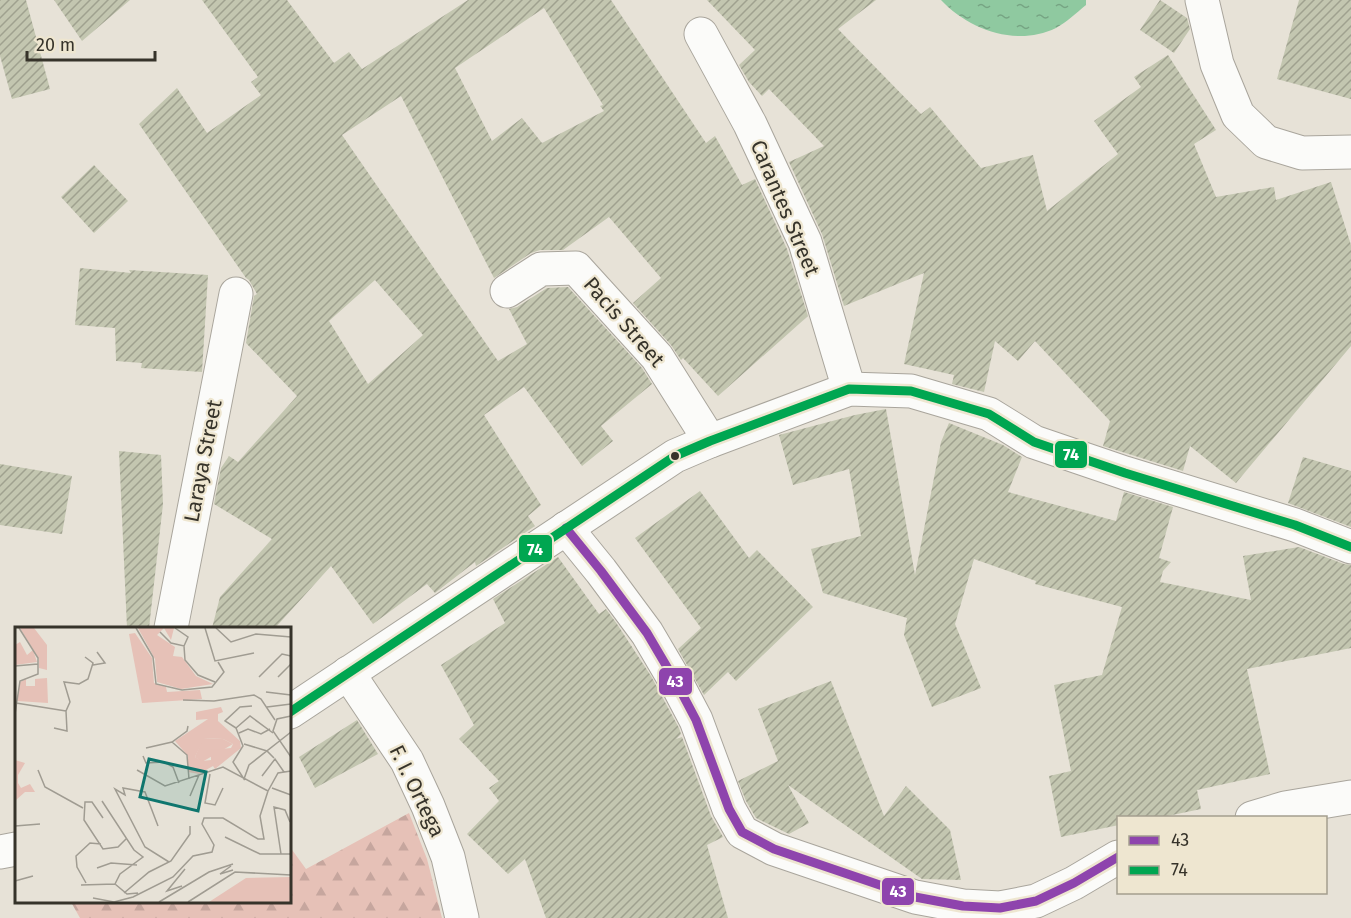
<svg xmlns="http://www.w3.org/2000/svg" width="1351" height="918" font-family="'Fira Sans',sans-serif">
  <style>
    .forest { fill: url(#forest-firs) }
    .water { fill: url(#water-ripples) }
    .building { fill: url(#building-hatch); fill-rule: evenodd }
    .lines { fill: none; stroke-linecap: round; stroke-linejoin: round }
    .street-casing { stroke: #a9a59c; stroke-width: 35 }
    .street { stroke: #fbfbf9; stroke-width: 33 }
    .bus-1-casing { stroke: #eee6d0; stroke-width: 14 }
    .bus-2-casing { stroke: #eee6d0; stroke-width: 14 }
    .bus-1 { stroke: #8e44ad; stroke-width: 9 }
    .bus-2 { stroke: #00a651; stroke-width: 9 }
    .bus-dot { fill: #36332a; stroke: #eee6d0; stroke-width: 2 }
    .labels { text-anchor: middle; stroke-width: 4.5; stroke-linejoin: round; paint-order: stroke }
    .street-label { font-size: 21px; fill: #36332a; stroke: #eee6d0 }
    .inset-road { fill: none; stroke: #a09c92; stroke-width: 1.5 }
    .view { fill: #0f766e; fill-opacity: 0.15; stroke: #0f766e; stroke-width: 3 }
    .inset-edge { fill: none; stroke: #36332a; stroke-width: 3 }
    .line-badge { stroke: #eee6d0; stroke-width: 2 }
    .badge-label { font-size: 16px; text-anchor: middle; font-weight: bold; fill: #fff }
  </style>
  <defs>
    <pattern id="forest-firs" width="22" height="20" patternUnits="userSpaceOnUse" patternTransform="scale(1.5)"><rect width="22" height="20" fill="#e6c1b7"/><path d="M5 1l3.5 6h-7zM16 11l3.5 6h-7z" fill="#c6a69e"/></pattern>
    <pattern id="water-ripples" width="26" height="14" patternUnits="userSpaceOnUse" patternTransform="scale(1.5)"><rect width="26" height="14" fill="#8fc9a0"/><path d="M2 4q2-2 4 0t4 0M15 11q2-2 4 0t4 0" fill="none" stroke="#76a483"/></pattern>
    <pattern id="building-hatch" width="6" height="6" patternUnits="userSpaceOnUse" patternTransform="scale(1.5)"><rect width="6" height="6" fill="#c3c6b0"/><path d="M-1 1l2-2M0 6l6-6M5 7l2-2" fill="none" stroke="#9fa18f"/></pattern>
  </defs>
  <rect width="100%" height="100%" fill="#e7e2d7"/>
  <polygon class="forest" points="409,813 427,859 442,918 80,918 71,902 290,902 290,847 306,869"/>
  <path class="water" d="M941,0H1086V5C1076,13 1067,22 1056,28C1017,47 969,30 941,0Z"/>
  <g class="building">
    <polygon points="0,0 26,0 50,89 12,99 0,56"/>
    <polygon points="54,0 130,0 82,41"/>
    <path d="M202,0H287L334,63L349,52L362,69L468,0H611L706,143L715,136L742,185L755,179L787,249L808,316L718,396L683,358L681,360L671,345L633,303L661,278L609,217L563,250H540L531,253L494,278L401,96L342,135L498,361L527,344L509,309L517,307L547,288L568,287L642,368L652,384L601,426L613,441L582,466L524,387L484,415L541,505L528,516L535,526L476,566L475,562L435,593L427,584L373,624L331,566L275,628H212L220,597L272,539L214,504L221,468L229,456L238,462L297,396L246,343L254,296L257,294L249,280L246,278L139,124L177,88L207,133L261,95L251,82L258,77ZM544,8L603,105L600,106L604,111L542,143L522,118L492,141L455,68ZM375,280L423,335L368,384L329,321Z"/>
    <polygon points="707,0 876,0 838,29 921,114 930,107 981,168 1033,155 1047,211 1118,154 1094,121 1141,87 1134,77 1168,55 1216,130 1194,144 1216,197 1274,187 1276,200 1331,182 1351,245 1351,346 1236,483 1190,446 1183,471 1103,446 1110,421 1035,341 1018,361 995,341 984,392 952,384 954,375 904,364 924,273 844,306 822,234 789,162 824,146 769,89 762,96 749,82 739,65 755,50"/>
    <polygon points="1160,0 1187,18 1190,29 1174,53 1140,30"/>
    <polygon points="1299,0 1351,0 1351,99 1277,79"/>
    <polygon points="94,165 128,201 94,233 61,197"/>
    <polygon points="80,268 131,273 129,270 208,275 202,372 141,368 142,363 116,361 115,328 75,325"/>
    <polygon points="886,409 915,575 941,442 949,423 1003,445 1022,457 1008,492 1116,521 1124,492 1173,507 1159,558 1171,562 1163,571 1160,582 1251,600 1243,556 1299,547 1344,564 1351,565 1351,648 1247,669 1270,774 1197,790 1201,809 1158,818 1119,818 1119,825 1061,837 1049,776 1071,771 1054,685 1102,675 1122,607 1035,584 1036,581 974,559 955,624 981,688 932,707 904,635 907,618 823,593 811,549 861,536 849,469 793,485 779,435 855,415"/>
    <polygon points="119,451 161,455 163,504 149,628 127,628"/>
    <polygon points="1303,457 1351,471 1351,527 1288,503"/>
    <polygon points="0,464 72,476 62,534 0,525"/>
    <polygon points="700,491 749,558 757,550 813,607 736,681 728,672 704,695 678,649 701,628 635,538"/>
    <polygon points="558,557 599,614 606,609 617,624 651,676 679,728 681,734 676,739 682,737 711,816 723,837 707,845 728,918 546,918 525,859 508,874 467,834 499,801 489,788 499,781 459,739 474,725 441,665 505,623 493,599"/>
    <polygon points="831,681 884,816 906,786 950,830 961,880 922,879 788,785 809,823 789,834 756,818 746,801 738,781 778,761 758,709"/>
    <polygon points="357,720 378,754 315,788 299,757"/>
  </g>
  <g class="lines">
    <g class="street-casing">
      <g id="street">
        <polyline points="1202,0 1217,64 1238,115 1266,142 1302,153 1351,152"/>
        <polyline points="701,34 750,124 805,242 849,389"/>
        <polyline points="507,291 541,269 576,268 657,357 710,441"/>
        <polyline points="566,528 601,571 647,633 677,684 696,720 729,809 742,832 774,849 915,897 963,906 1000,908 1036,901 1074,883 1118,857"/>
        <polyline points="171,628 236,294"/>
        <polyline points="348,673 407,761 428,806 448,857 462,918"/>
        <polyline points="290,712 675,456 710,441 849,389 911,391 989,414 1034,442 1125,473 1295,525 1351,547"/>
        <polyline points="1252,818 1285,808 1351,797"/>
        <polyline points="0,852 16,849"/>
      </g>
    </g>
    <use href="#street" class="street"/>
    <g class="bus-1-casing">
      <polyline id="bus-1" points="566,528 601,571 647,633 677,684 696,720 729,809 742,832 774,849 915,897 963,906 1000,908 1036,901 1074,883 1118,857"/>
    </g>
    <g class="bus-2-casing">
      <polyline id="bus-2" points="290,712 675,456 710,441 849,389 911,391 989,414 1034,442 1125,473 1295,525 1351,547"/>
    </g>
    <use href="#bus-1" class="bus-1"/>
    <use href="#bus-2" class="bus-2"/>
  </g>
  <circle class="bus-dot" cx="675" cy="456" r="5"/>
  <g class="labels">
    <g class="street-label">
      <text transform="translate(785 208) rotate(67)" y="7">Carantes Street</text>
      <text transform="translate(624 322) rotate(49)" y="7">Pacis Street</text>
      <text transform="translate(203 461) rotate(-79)" y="7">Laraya Street</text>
      <text transform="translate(417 791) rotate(64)" y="7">F. I. Ortega</text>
    </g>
  </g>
  <g transform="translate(15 627)">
    <rect width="276" height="276" fill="#e7e2d7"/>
    <path d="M5,1H19L32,18V43L24,41V32ZM5,15L12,28L18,23L22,35L0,38V18ZM32,51L33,76L2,74L5,55L11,52V59H20V52ZM188,111L208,112L218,117L187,135L180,130Z" fill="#e6c1b7"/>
    <path d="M123,1H159L156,13L149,1L142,8L160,20L158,29L167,30L181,49L198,57L166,62L142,55L140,32ZM120,6L137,31L139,56L151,60L152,65L185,63L187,72L127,76L114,7ZM206,80L208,85L203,87V94L225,114L226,121L200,142L198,139L184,147L173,145V129L160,114L193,92L181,93V85ZM189,111L208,112L218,117L216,121L196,123V133L187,134L180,130ZM0,133L10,136L3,148V156L6,161L15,157L20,165H10L1,173Z" fill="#e6c1b7" fill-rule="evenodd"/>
    <path d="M276,250V275H194L231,251Z" fill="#e6c1b7"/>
    <path class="inset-road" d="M121,1L138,30L141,57L167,63L197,60L209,45L203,35M190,1L200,34L239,26M201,1L216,15L241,7L276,10M145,5L156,16L169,19L173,10L160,1M169,19L170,33L183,48L200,55M78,38L90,36L82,25M0,39L23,37M244,50L267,27L276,29M263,50L276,37M251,65L276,68M168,73L199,74L239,68L246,72L260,93M1,76L51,84M252,80L276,77M0,87L5,54L23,47V31L4,1M276,89L262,92L258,104L276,130M39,101L52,104L51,84L55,75L49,55L64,57L73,52L78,36L70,30M221,101L228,119L218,135L229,152L234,138L276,105M221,101L235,89L258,106M221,101L210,94L225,80L237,79M224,106L233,102L246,107L255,102M157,115L172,128L174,152M229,117L252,124L259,131M131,121L157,115L172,104L173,99M128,129L131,136L149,135L158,140L164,156M23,143L30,160L68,181M122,143L150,159L208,140L253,164M195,147L190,176L200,178L208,161M247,149L260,132L269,145M257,161L276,168M253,164L263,146L276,144M175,169L184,148M87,174L119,223L128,230L105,247L100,257M88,191L77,175H70L69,193L88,222L103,220L111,212M0,199L25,197M143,199L130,165L108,161L110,168L100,162L130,220L154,235M210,210L245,227H276M266,227L259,180L270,183L275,195M216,239L205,247L218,243M82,241L96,236L122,238M0,254L18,249M71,256L62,240L61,229L75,216L86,217M100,257L112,267L123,266M66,258L100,257M167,259L152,264L170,242M109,266L134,245L156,234L175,207V199M78,271L99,275M99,275L118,270L158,250L178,229L197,225L199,218L187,197L189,191H208L243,212H249L245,189L253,164M144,275L194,245L218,237M173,275L220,245L276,248"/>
    <path class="view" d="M134,132L191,145L183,184L125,170Z"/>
    <rect width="276" height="276" class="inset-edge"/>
  </g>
  <g class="line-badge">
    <rect x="1054" y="440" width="34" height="29" rx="6" fill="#00a651"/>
    <rect x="518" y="534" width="35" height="29" rx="6" fill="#00a651"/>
    <rect x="658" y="667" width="35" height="29" rx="6" fill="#8e44ad"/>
    <rect x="881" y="877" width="34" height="29" rx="6" fill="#8e44ad"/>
  </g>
  <g class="badge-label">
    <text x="1071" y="460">74</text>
    <text x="535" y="555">74</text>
    <text x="675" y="687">43</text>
    <text x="898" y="897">43</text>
  </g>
  <rect x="1117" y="816" width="210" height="78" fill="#eee6d0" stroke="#a49e8e" stroke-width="1.5"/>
  <rect x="1129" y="836" width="30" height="9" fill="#8e44ad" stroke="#a49e8e" stroke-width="1.5"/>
  <text x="1171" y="846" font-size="18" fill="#36332a">43</text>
  <rect x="1129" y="866" width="30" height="9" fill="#00a651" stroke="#a49e8e" stroke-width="1.5"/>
  <text x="1171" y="876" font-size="18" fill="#36332a">74</text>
  <path d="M27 51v9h128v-9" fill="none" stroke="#36332a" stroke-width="3"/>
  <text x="36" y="51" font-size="18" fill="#36332a" stroke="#eee6d0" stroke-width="4.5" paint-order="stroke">20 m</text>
</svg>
